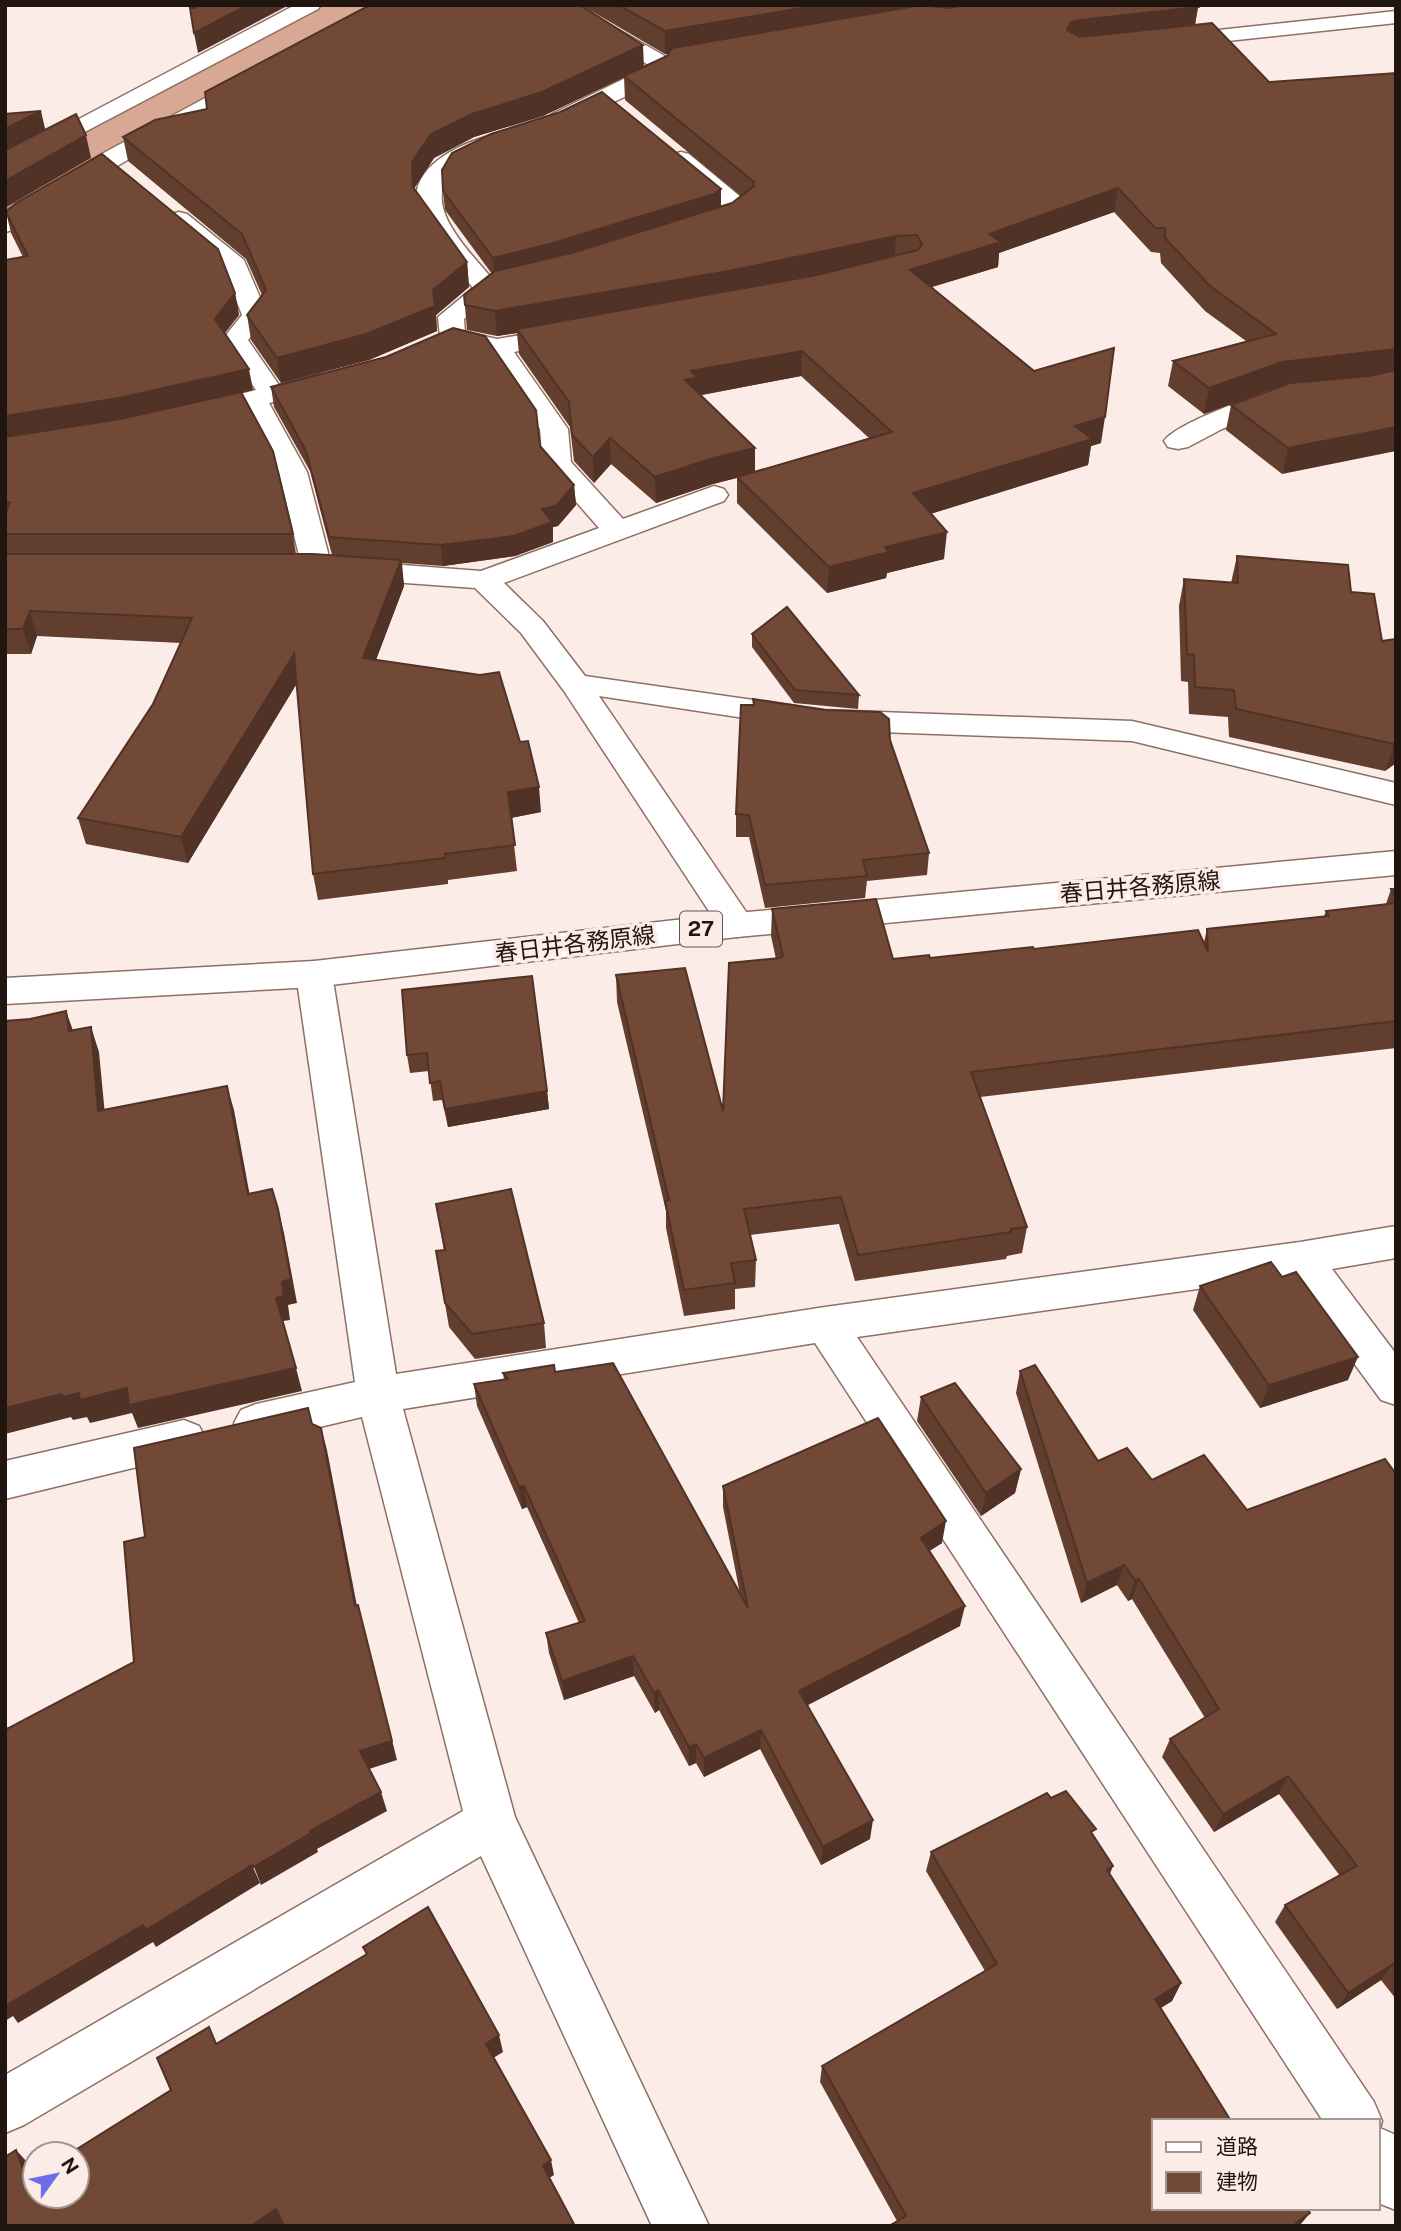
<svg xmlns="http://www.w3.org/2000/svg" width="1401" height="2231" font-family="'Public Sans','Noto Sans JP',sans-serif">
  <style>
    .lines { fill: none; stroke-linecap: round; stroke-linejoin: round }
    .river { fill: #d8a894; fill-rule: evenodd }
    .minor-casing { stroke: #8e7063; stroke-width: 3 }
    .major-casing { stroke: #8e7063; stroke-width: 3 }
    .minor { fill: #fff; fill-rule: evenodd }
    .major { fill: #fff; fill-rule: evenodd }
    .wall { fill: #623e2f; fill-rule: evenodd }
    .shaded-wall { fill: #503226 }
    .building { fill: #724837; stroke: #503226; stroke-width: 2 }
    .labels { text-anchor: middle; stroke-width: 7; stroke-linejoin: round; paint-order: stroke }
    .shield { fill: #fbece7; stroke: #625650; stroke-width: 2 }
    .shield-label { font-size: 21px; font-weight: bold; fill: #211510 }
    .street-label { font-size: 23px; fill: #211510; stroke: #fbece7 }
  </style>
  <rect width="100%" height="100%" fill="#fbece7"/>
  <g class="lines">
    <polygon class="river" points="304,5 380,5 371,18 97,167 30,212 5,218 5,167 49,139"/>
    <g class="minor-casing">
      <g id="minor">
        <polygon points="295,5 321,5 318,9 5,174 5,158"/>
        <polygon points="550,5 575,5 670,59 673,64 666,77 568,124 552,124 549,119 552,114 650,66"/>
        <polygon points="1396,11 1396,23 1172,47 1165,45 1161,41 1165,37 1172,35"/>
        <polygon points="253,72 261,73 264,78 261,83 20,222 13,230 5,232 5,211 100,155"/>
        <path d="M493,135L501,137L504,142C497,153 474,156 462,164C408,201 476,255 500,289L464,319L465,332L497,339L568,327L577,330L581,335L577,340L514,352L568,429L571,462L623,519L714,486L724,489L728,495L724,501L504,583L543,621L585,676L824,710L1132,721L1396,783V805L1132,741L824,730L599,696L755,925L750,934L737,937L724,934L564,691L521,633L475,588L350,579L340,576L335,570L340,564L350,561L481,571L599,528L543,464L540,429L488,353L444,342L440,337L438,317L473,288C455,265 429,239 419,212C403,169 460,143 493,135Z"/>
        <path d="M681,152L689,154L748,203L752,208C741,224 711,237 692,232L688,227C695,217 714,215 725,208L673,164L670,159L673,154Z"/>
        <polygon points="179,212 187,214 244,260 268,316 248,340 279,385 321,374 330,376 334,382 330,388 269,403 307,472 332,568 327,574 317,577 307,574 302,568 279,472 245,410 196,422 186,420 182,414 186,408 256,390 222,340 242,315 224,268 171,224 167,219 171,214"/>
        <path d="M1276,390L1285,392L1289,398L1285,404L1222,429L1188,447L1178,449L1168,447L1164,441C1177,423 1253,396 1276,390Z"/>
        <polygon points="314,961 327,965 332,974 396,1374 825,1307 1300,1242 1396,1226 1396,1258 1332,1269 1396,1354 1396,1405 1381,1400 1290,1276 857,1337 1374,2102 1382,2121 1380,2128 1396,2135 1396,2210 1378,2203 1378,2121 1323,2121 815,1343 403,1409 515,1817 709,2226 652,2226 481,1856 24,2125 5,2133 5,2075 463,1811 362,1417 256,1442 241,1436 234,1423 241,1410 256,1404 355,1382 296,974 301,965"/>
        <polygon points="184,1420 199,1426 206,1439 199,1452 5,1499 5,1461"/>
      </g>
    </g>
    <g class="major-casing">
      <polygon id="major" points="1396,851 1396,875 737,937 314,987 5,1004 5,978 314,961 737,913"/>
    </g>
    <use href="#minor" class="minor"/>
    <use href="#major" class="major"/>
  </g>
  <g class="wall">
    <path d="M581,5H1196L1198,7L1195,25L1269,82L1396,73L1282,474L1226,430L1231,405L1277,387L1204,414L1168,386L1173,361L1246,341L1205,311L1161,263L1160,253L1151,252L1114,212L999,253L998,267L932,287L1101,443L1091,446L1088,465L930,514L944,559L887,573L886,578L827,593L737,503V478L713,484L656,503L611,464L594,483L574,461L570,427L519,354L517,333L497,336L467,330L464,295L492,274L445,210L443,191L721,189V207L732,203L741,196L625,100L624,77L543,116L474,137L434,158L415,187V190L467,262L469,287L436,315L437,331L369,360L281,383L251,340L247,315L262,295L246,259L128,161L123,137L644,67L667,56L668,54H665ZM801,376L869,438L755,472L700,395Z"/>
    <polygon points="6,212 235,293 239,315 225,333 253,390 241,393 293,534 296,554 332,555 310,471 274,407 271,387 540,446 574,485 576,505 558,526 553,527 553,542 515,556 443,566 402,563 404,586 376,660 541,812 511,818 517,871 448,880 448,884 318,900 313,874 297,683 188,863 86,844 78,818 153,704 181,643 37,636 31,654 5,654 5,260 23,257 11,233"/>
    <polygon points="1237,556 1351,592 1382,641 1396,639 1396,763 1385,771 1229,737 1228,717 1189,714 1188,682 1181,681 1179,606 1184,579 1231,583"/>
    <polygon points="752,634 859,695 858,709 794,703 752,647"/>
    <polygon points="890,740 929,853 927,875 867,881 865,898 765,908 749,837 736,837 736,814"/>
    <polygon points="1391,889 1396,889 1396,1048 980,1097 1027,1227 1022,1253 1007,1256 1006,1259 855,1281 839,1224 750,1235 756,1260 755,1287 735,1289 735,1309 684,1316 666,1228 666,1211 617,1002 616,975 723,1111 776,959 771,936 772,909 893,959 930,958 1034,949 1204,942 1207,929 1324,916 1326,911 1386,904"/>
    <polygon points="402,990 547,1091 549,1109 448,1127 442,1100 433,1101 429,1071 410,1073 407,1055"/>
    <polygon points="436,1204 544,1323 546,1348 475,1359 449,1327 436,1251 444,1250"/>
    <polygon points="1282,1277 1348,1380 1260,1408 1193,1310 1200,1286"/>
    <polygon points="1020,1371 1098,1461 1247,1510 1396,1474 1396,1999 1381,1980 1337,2009 1275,1922 1285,1905 1340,1876 1279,1794 1214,1832 1162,1757 1170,1739 1205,1718 1132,1599 1128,1601 1117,1585 1081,1603 1016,1393"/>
    <polygon points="555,1372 740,1594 723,1507 723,1486 942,1543 929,1551 960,1626 808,1705 870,1839 821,1865 760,1749 704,1777 696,1763 689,1766 659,1710 655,1713 634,1676 564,1700 549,1653 546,1633 579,1623 527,1507 522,1509 477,1406 474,1384 504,1380 503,1373"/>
    <polygon points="921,1397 1021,1469 1015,1493 981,1516 917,1421"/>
    <polygon points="1051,1798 1093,1835 1113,1866 1110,1874 1181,1983 1172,2001 1161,2008 1154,2121 1310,2213 1299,2226 889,2226 897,2221 820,2082 822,2066 985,1971 926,1871 931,1852"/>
  </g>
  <g class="shaded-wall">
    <polygon points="248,5 289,5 198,53 194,33"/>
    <polygon points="820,5 921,5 921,10 665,54 665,31"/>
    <polygon points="947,5 997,5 946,13"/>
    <polygon points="1198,7 1194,30 1077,42 1067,30 1071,22 1080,20"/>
    <polygon points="643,45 644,68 543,116 474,137 434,158 415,187 415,211 413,187 412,162 431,134 472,114"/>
    <polygon points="41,111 46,133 5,155 5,129"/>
    <polygon points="86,135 91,158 5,208 5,181"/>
    <polygon points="1118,188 1114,212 999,253 998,267 908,294 910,270 989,234"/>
    <polygon points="721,189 721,208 494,277 493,258"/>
    <polygon points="896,236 894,260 517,329 517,333 497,336 495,311"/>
    <polygon points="467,262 469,287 436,315 437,331 369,360 281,383 277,358 433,290"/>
    <polygon points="235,293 239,315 219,340 215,319"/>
    <polygon points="1396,349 1396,373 1277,387 1204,414 1209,388 1282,362"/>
    <polygon points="802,351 801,376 697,396 685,380 691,371"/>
    <polygon points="249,369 253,390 124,419 5,439 5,416"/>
    <polygon points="1105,417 1101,443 1091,446 1088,465 911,520 913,493 1075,426"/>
    <polygon points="1396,427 1396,451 1282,474 1288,448"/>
    <polygon points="610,438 611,464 594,483 593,457"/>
    <polygon points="755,448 755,473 713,484 656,503 655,477 713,458"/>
    <polygon points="574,485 576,505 558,526 553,527 553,542 515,556 443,566 441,545"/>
    <polygon points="947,532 944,559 887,573 886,578 827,593 829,567 885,547"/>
    <polygon points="401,560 404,586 367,683 363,658"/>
    <polygon points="30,611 37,636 31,654 23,629"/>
    <polygon points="294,654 299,680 188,863 181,837"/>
    <polygon points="1396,742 1396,763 1385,771 1394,744"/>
    <polygon points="539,787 541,812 510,818 508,792"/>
    <polygon points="66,1011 75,1036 69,1031"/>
    <polygon points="91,1027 99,1052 107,1136 98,1111"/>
    <polygon points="227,1086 234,1110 254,1218 248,1194"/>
    <polygon points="547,1091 549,1109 448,1127 445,1109"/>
    <polygon points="278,1209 284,1233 297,1303 288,1305 290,1320 283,1321 276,1298"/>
    <polygon points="1358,1357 1348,1380 1260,1408 1269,1385"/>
    <polygon points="296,1368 302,1391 138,1428 132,1413 90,1423 87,1417 73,1420 71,1417 5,1434 5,1408 62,1394 79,1393 127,1388"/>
    <polygon points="321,1428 327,1450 361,1627 355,1606"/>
    <polygon points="1021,1469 1015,1493 981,1516 986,1493"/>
    <polygon points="524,1486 527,1507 522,1509 519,1487"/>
    <polygon points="946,1521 942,1543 917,1559 921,1538"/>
    <polygon points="1124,1565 1117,1585 1081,1603 1087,1583"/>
    <polygon points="1139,1579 1132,1599 1128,1601 1135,1580"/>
    <polygon points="358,1605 397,1760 366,1770 360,1751"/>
    <polygon points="965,1606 960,1626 798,1710 799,1691"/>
    <polygon points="633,1656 634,1676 564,1700 562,1681"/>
    <polygon points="658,1690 659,1710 655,1713 654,1693"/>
    <polygon points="761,1730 760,1749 704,1777 704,1758"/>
    <polygon points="696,1744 696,1763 689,1766 689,1747"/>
    <polygon points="1288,1776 1279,1794 1214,1832 1223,1814"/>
    <polygon points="381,1792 387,1811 317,1849 318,1852 261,1885 254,1867 310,1831"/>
    <polygon points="873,1820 870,1839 821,1865 823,1847"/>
    <polygon points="252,1865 260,1883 156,1947 153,1942 18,2023 13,2016 5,2021 5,2003 143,1925"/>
    <polygon points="1393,1964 1381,1980 1337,2009 1348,1993"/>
    <polygon points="1181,1983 1172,2001 1147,2016 1155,1999"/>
    <polygon points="499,2035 503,2052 490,2060 486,2044"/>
    <polygon points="16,2150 30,2165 35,2179 27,2180"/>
    <polygon points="551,2160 554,2175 546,2180 543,2166"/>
    <polygon points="276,2209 284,2223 280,2226 251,2226"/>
    <polygon points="1310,2213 1299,2226 1293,2226 1296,2223"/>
  </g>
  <g class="building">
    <polygon points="196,5 248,5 194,33 190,8 196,8"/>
    <polygon points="370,5 580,5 643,45 542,92 472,114 431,134 412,162 413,187 467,262 433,290 435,306 366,334 277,358 247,315 266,290 242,234 123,137 155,120 207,109 205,92"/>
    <polygon points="619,5 820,5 665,31"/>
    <polygon points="921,5 948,8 966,5 1196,5 1198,7 1080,20 1071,22 1067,30 1080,37 1212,23 1269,82 1396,73 1396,349 1282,362 1209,388 1173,361 1276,334 1210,286 1165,238 1165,228 1155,228 1118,188 989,234 1001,242 910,270 1034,371 1114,348 1105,417 1075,426 1092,439 913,493 947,532 885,547 889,552 829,567 737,477 892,432 802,351 691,371 697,378 685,380 755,448 713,458 655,477 610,438 593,457 572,435 569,402 517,329 817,275 918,250 922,244 917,235 896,236 729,271 495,311 465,305 464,295 495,271 572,253 732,203 754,186 754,182 624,76 667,56 672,48"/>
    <polygon points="602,92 721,189 714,194 553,243 493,258 443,191 442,170 452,153 491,134 560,112"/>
    <polygon points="41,111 5,129 5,114"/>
    <polygon points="76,114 86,135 5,181 5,150"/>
    <polygon points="102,154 218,249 235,293 215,319 249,369 119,398 5,416 5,260 28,256 6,212 16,203"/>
    <polygon points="453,328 485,336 536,410 540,446 574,485 556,506 542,509 552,522 514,536 441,545 329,537 306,451 271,387 386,357"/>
    <polygon points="1396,370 1396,427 1288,448 1231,405 1290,383 1369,376"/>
    <polygon points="241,392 273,451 293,534 5,534 5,515 10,502 5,502 5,437 120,419"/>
    <polygon points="5,554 313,554 401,560 363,658 480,675 499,672 520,742 528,741 539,787 508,792 515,845 445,854 445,858 313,874 294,654 181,837 78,818 153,704 192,618 30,611 23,629 5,629"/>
    <polygon points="1237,556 1348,565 1351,592 1374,594 1382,641 1396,639 1396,742 1394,744 1236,709 1234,690 1195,687 1194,655 1187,654 1184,579 1238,583"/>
    <polygon points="787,607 859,695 795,690 752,634"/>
    <polygon points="753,699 825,710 880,712 889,719 890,740 929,853 863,860 867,876 765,885 749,815 736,814 741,705 754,705"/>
    <polygon points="1391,889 1396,889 1396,898"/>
    <polygon points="876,899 893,959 929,955 930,958 1033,947 1034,949 1198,930 1208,952 1207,929 1329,916 1326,911 1396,903 1396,1021 971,1072 1027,1227 1011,1229 1011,1232 858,1255 841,1197 744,1209 756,1260 731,1263 735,1283 684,1290 665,1201 669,1200 616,975 685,968 723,1111 729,963 780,958 783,956 772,909"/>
    <polygon points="532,976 547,1091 445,1109 440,1081 430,1083 427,1053 407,1055 402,990"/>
    <polygon points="66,1011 69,1031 91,1027 98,1111 227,1086 248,1194 272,1189 278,1209 291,1279 282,1282 284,1296 276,1298 296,1368 129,1405 127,1388 80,1400 79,1393 63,1397 62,1394 5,1408 5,1021 30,1019"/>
    <polygon points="511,1189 544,1323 472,1334 445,1303 436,1251 445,1250 436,1204"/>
    <polygon points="1271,1262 1282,1277 1296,1272 1358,1357 1269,1385 1200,1286"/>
    <polygon points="613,1363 748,1608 723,1486 878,1418 946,1521 921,1538 965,1606 799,1691 873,1820 823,1847 761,1730 704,1758 696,1744 689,1747 658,1690 654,1693 633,1656 562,1681 546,1633 585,1621 524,1486 519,1487 474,1384 508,1379 503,1373 554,1365 555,1372"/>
    <polygon points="1035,1365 1098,1461 1127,1448 1152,1480 1204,1455 1247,1510 1385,1459 1396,1474 1396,1967 1393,1964 1348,1993 1285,1905 1357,1866 1288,1776 1223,1814 1170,1739 1219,1709 1139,1579 1135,1580 1124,1565 1087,1583 1020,1371"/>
    <polygon points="955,1383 1021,1469 986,1493 921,1397"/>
    <polygon points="308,1408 312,1424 321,1428 355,1606 358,1605 392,1741 360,1751 381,1792 310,1831 311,1833 254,1867 252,1865 146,1930 143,1925 5,2006 5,1725 7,1729 134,1662 124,1542 145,1537 134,1448"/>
    <polygon points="1066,1791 1096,1829 1091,1832 1113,1866 1107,1870 1181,1983 1155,1999 1231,2121 1154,2121 1154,2208 1307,2208 1310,2213 1296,2223 1297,2226 889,2226 906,2216 822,2066 997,1964 931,1852 1047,1793 1051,1798"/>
    <polygon points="428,1907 499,2035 486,2044 551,2160 543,2166 575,2226 284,2226 276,2209 251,2226 5,2226 5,2157 16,2150 27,2180 35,2175 35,2196 77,2196 77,2154 69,2154 171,2090 157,2058 209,2027 216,2044 367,1954 363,1947"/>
  </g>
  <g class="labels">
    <rect class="shield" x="680" y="911.5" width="42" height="35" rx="5"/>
    <g class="shield-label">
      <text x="701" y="936">27</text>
    </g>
    <g class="street-label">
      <text transform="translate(1140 887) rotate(-5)" y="8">春日井各務原線</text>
      <text transform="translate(575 944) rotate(-7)" y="8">春日井各務原線</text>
    </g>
  </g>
  <rect width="1401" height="2231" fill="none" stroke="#211510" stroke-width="14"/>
  <rect x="1152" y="2119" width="228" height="91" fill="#fbece7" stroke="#a49691" stroke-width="2"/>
  <rect x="1166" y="2142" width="35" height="10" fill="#ffffff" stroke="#a49691" stroke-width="2"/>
  <text x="1216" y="2154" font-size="21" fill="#211510">道路</text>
  <rect x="1166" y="2172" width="35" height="21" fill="#724837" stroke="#a49691" stroke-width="2"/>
  <text x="1216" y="2189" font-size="21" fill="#211510">建物</text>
  <g transform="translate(56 2175) rotate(57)"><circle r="33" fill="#fbece7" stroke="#a49691" stroke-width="2"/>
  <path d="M0-5L12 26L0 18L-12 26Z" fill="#6e6de7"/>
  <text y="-10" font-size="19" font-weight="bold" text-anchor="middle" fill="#211510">N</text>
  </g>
</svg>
